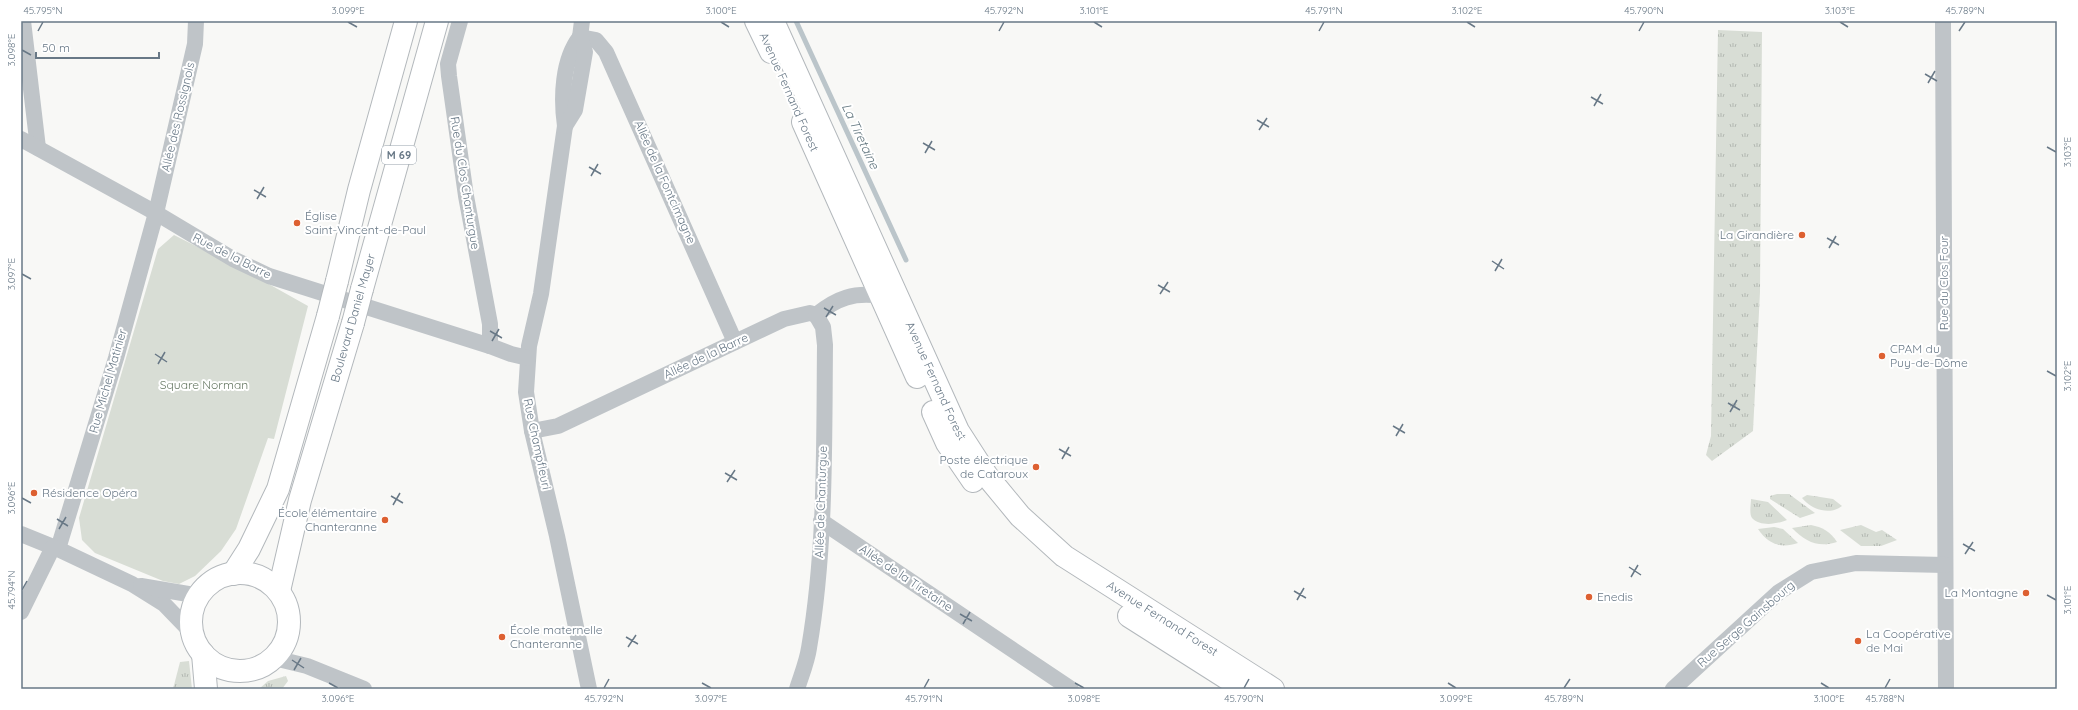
<svg xmlns="http://www.w3.org/2000/svg" width="2078" height="710" font-family="Quicksand,sans-serif">
  <style>
    .grass { fill: url(#grass-tufts) }
    .garden { fill: #d8ddd5 }
    .lines { fill: none; stroke-linecap: round; stroke-linejoin: round }
    .stream { stroke: #bbc5ca; stroke-width: 5 }
    .primary-casing { stroke: #b3b8bc; stroke-width: 24 }
    .street { stroke: #bfc4c8; stroke-width: 16 }
    .primary { stroke: #fff; stroke-width: 22 }
    .primary-bridge-casing { stroke: #b3b8bc; stroke-width: 24; stroke-linecap: butt }
    .primary-bridge { stroke: #fff; stroke-width: 22 }
    .ticks { fill: none; stroke: #687886; stroke-width: 1.5 }
    .poi-dot { fill: #dd6031; stroke: #fff; stroke-width: 1.5 }
    .labels { text-anchor: middle; stroke-width: 4; stroke-linejoin: round; paint-order: stroke }
    .shield { fill: #fff; stroke: #95a0aa; stroke-width: 1 }
    .shield-label { font-size: 11px; font-weight: bold; fill: #687886 }
    .street-label { font-size: 12px; fill: #687886; stroke: #fff }
    .poi-label { font-size: 12px; fill: #687886; stroke: #fff; text-anchor: start }
    .park-label { font-size: 12px; fill: #667863; stroke: #fff }
    .water-label { font-size: 13px; font-style: italic; fill: #647881; stroke: #fff }
    .neatline { fill: none; stroke: #687886; stroke-width: 1.5 }
    .ticks-label { font-size: 10px; text-anchor: middle; fill: #687886 }
  </style>
  <defs>
    <pattern id="grass-tufts" width="24" height="20" patternUnits="userSpaceOnUse"><rect width="24" height="20" fill="#d8ddd5"/><path d="M3 7l-1-3M5 7V3M7 7l1-3M15 17l-1-3M17 17v-4M19 17l1-3" fill="none" stroke="#b3b8b2"/></pattern>
  </defs>
  <rect width="100%" height="100%" fill="#f8f8f6"/>
  <g class="grass">
    <polygon points="1718,30 1762,32 1760,292 1753,431 1712,461 1706,455 1711,436"/>
    <polygon points="1777,494 1789,494 1815,513 1800,518 1770,499 1770,496"/>
    <path d="M1807,495L1833,499L1842,506C1829,516 1811,509 1802,498Z"/>
    <path d="M1751,499L1768,502L1787,520C1778,524 1760,527 1752,518C1749,514 1751,504 1751,499Z"/>
    <path d="M1811,525C1822,527 1831,532 1837,542C1818,548 1806,542 1792,528Z"/>
    <polygon points="1861,525 1876,532 1882,530 1897,540 1881,546 1861,546 1840,530"/>
    <path d="M1774,527L1783,529L1798,543C1781,549 1768,544 1758,529Z"/>
    <polygon points="189,661 192,689 173,689 180,662"/>
    <polygon points="286,676 288,681 282,689 259,689 268,681"/>
  </g>
  <polygon class="garden" points="174,235 251,274 308,306 274,439 268,438 236,529 221,551 195,576 179,584 163,581 95,553 82,540 79,518 158,249"/>
  <g class="lines">
    <polyline class="stream" points="796,21 906,260"/>
    <g class="primary-casing">
      <g id="primary">
        <polyline points="756,21 771,52"/>
        <path id="s1" d="M773,21L958,431L987,476L1020,516L1064,556L1273,689"/>
        <polyline points="803,122 917,377"/>
        <polyline points="337,281 359,190 406,21"/>
        <polyline points="362,289 437,21"/>
        <polyline points="933,412 947,443 973,481"/>
        <circle cx="240" cy="622" r="49"/>
        <polyline points="233,574 249,549 278,489 328,316"/>
        <polyline points="279,591 300,500 353,323"/>
        <polyline points="1129,616 1244,689"/>
        <polyline points="203,654 206,689"/>
      </g>
    </g>
    <g class="street">
      <polyline points="23,21 38,148"/>
      <polyline points="460,21 448,64 449,76 466,196 490,324 490,346"/>
      <polyline points="1943,21 1946,689"/>
      <path d="M580,37C562,60 561,98 565,126L541,294L529,346L526,392L532,431L557,536L589,689"/>
      <polyline points="580,37 596,40 606,52 735,342"/>
      <polyline points="565,126 575,110 585,52 580,37 582,21"/>
      <polyline points="21,139 156,213 233,259 269,276 490,346 511,354 528,358"/>
      <path d="M532,431L558,426L784,319L810,313L816,315C837,298 854,292 881,296"/>
      <polyline points="821,521 1071,689"/>
      <polyline points="21,534 58,549 132,584 164,604 193,634"/>
      <polyline points="58,549 116,358 156,213 195,44 196,21"/>
      <polyline points="141,586 200,596"/>
      <polyline points="21,612 53,547"/>
      <polyline points="274,658 307,666 364,689"/>
      <path d="M797,689C801,676 807,662 809,648C826,549 824,445 825,345L823,327L816,315"/>
      <polyline points="1673,689 1779,592 1811,572 1856,563 1945,565"/>
    </g>
    <use href="#primary" class="primary"/>
    <g class="primary-bridge-casing">
      <g id="primary-bridge">
        <polyline points="328,316 337,281"/>
        <polyline points="353,323 362,289"/>
      </g>
    </g>
    <use href="#primary-bridge" class="primary-bridge"/>
  </g>
  <path class="ticks" d="M348,22L357,27M721,22L729,27M1094,22L1102,27M1467,22L1475,27M1840,22L1848,27M38,31L43,22M999,31L1004,22M1319,31L1324,22M1639,31L1644,22M1959,31L1965,22M22,50L31,55M1925,74L1937,81M1928,83L1935,71M1591,97L1603,104M1594,106L1601,94M1257,120L1269,127M1259,130L1267,118M923,143L935,150M2047,147L2056,152M925,153L932,141M589,167L601,174M591,176L598,164M254,190L266,197M257,199L264,187M1827,238L1839,245M1829,248L1836,236M1492,261L1504,269M1495,271L1502,259M22,274L31,279M1158,285L1170,292M1160,294L1168,282M824,308L836,315M826,317L833,306M490,331L502,338M492,341L499,329M155,354L167,362M158,364L165,352M2047,371L2056,376M1728,403L1740,410M1730,412L1737,400M1393,426L1405,433M1396,436L1403,424M1059,449L1071,456M1062,459L1069,447M725,473L737,480M727,482L735,470M391,496L403,503M22,498L31,503M393,505L400,493M57,519L68,526M59,529L66,517M1963,544L1975,551M1965,554L1973,542M1629,567L1641,575M1631,577L1638,565M22,590L27,581M1294,591L1306,598M2047,595L2056,600M1297,600L1304,588M960,614L972,621M963,624L970,612M626,637L638,644M628,647L636,635M292,660L304,668M294,670L301,658M329,683L338,688M702,683L711,688M1075,683L1084,688M1448,683L1456,688M1821,683L1829,688M604,688L609,679M924,688L929,679M1244,688L1249,679M1564,688L1570,679M1885,688L1890,679"/>
  <g class="poi-dot">
    <circle cx="297" cy="223" r="4"/>
    <circle cx="1802" cy="235" r="4"/>
    <circle cx="1882" cy="356" r="4"/>
    <circle cx="1036" cy="467" r="4"/>
    <circle cx="34" cy="493" r="4"/>
    <circle cx="385" cy="520" r="4"/>
    <circle cx="2026" cy="593" r="4"/>
    <circle cx="1589" cy="597" r="4"/>
    <circle cx="502" cy="637" r="4"/>
    <circle cx="1858" cy="641" r="4"/>
  </g>
  <g class="labels">
    <rect class="shield" x="382" y="146" width="34" height="18" rx="3"/>
    <g class="shield-label">
      <text x="399" y="159">M 69</text>
    </g>
    <g class="street-label">
      <text transform="translate(789 92) rotate(66)" y="4">Avenue Fernand Forest</text>
      <text transform="translate(178 117) rotate(-77)" y="4">Allée des Rossignols</text>
      <text transform="translate(665 182) rotate(66)" y="4">Allée de la Fontcimagne</text>
      <text transform="translate(465 183) rotate(81)" y="4">Rue du Clos Chanturgue</text>
      <text transform="translate(232 256) rotate(27)" y="4">Rue de la Barre</text>
      <text transform="translate(1944 283) rotate(-90)" y="4">Rue du Clos Four</text>
      <text transform="translate(353 318) rotate(-74)" y="4">Boulevard Daniel Mayer</text>
      <text transform="translate(706 356) rotate(-25)" y="4">Allée de la Barre</text>
      <text transform="translate(108 381) rotate(-74)" y="4">Rue Michel Matinier</text>
      <text dy="4" stroke="none"><textPath href="#s1" startOffset="395">Avenue Fernand Forest</textPath></text>
      <text transform="translate(537 444) rotate(78)" y="4">Rue Champfleuri</text>
      <text transform="translate(821 502) rotate(-88)" y="4">Allée de Chanturgue</text>
      <text transform="translate(906 578) rotate(34)" y="4">Allée de la Tiretaine</text>
      <text dy="4" stroke="none"><textPath href="#s1" startOffset="731">Avenue Fernand Forest</textPath></text>
      <text transform="translate(1746 624) rotate(-41)" y="4">Rue Serge Gainsbourg</text>
    </g>
    <g class="poi-label">
      <text x="305" y="220">Église<tspan x="305" dy="14">Saint-Vincent-de-Paul</tspan></text>
      <text x="1794" y="239" text-anchor="end">La Girandière</text>
      <text x="1890" y="353">CPAM du<tspan x="1890" dy="14">Puy-de-Dôme</tspan></text>
      <text x="1028" y="464" text-anchor="end">Poste électrique<tspan x="1028" dy="14">de Cataroux</tspan></text>
      <text x="42" y="497">Résidence Opéra</text>
      <text x="377" y="517" text-anchor="end">École élémentaire<tspan x="377" dy="14">Chanteranne</tspan></text>
      <text x="2018" y="597" text-anchor="end">La Montagne</text>
      <text x="1597" y="601">Enedis</text>
      <text x="510" y="634">École maternelle<tspan x="510" dy="14">Chanteranne</tspan></text>
      <text x="1866" y="638">La Coopérative<tspan x="1866" dy="14">de Mai</tspan></text>
    </g>
    <g class="park-label">
      <text x="204" y="389">Square Norman</text>
    </g>
    <g class="water-label">
      <text transform="translate(861 136) rotate(65)" y="5">La Tiretaine</text>
    </g>
  </g>
  <rect width="2078" height="710" fill="none" stroke="#ffffff" stroke-width="44"/>
  <path d="M36 52v6h123v-6" fill="none" stroke="#687886" stroke-width="2"/>
  <text x="42" y="52" font-size="12" fill="#687886" stroke="#ffffff" stroke-width="3" paint-order="stroke">50 m</text>
  <rect x="22" y="22" width="2034" height="666" class="neatline"/>
  <g class="ticks-label">
    <text x="43" y="14">45.795°N</text>
    <text x="348" y="14">3.099°E</text>
    <text x="721" y="14">3.100°E</text>
    <text x="1004" y="14">45.792°N</text>
    <text x="1094" y="14">3.101°E</text>
    <text x="1324" y="14">45.791°N</text>
    <text x="1467" y="14">3.102°E</text>
    <text x="1644" y="14">45.790°N</text>
    <text x="1840" y="14">3.103°E</text>
    <text x="1965" y="14">45.789°N</text>
    <text transform="translate(11 50) rotate(-90)" y="4">3.098°E</text>
    <text transform="translate(2067 152) rotate(-90)" y="4">3.103°E</text>
    <text transform="translate(11 274) rotate(-90)" y="4">3.097°E</text>
    <text transform="translate(2067 376) rotate(-90)" y="4">3.102°E</text>
    <text transform="translate(11 498) rotate(-90)" y="4">3.096°E</text>
    <text transform="translate(11 590) rotate(-90)" y="4">45.794°N</text>
    <text transform="translate(2067 600) rotate(-90)" y="4">3.101°E</text>
    <text x="338" y="702">3.096°E</text>
    <text x="604" y="702">45.792°N</text>
    <text x="711" y="702">3.097°E</text>
    <text x="924" y="702">45.791°N</text>
    <text x="1084" y="702">3.098°E</text>
    <text x="1244" y="702">45.790°N</text>
    <text x="1456" y="702">3.099°E</text>
    <text x="1564" y="702">45.789°N</text>
    <text x="1829" y="702">3.100°E</text>
    <text x="1885" y="702">45.788°N</text>
  </g>
</svg>
